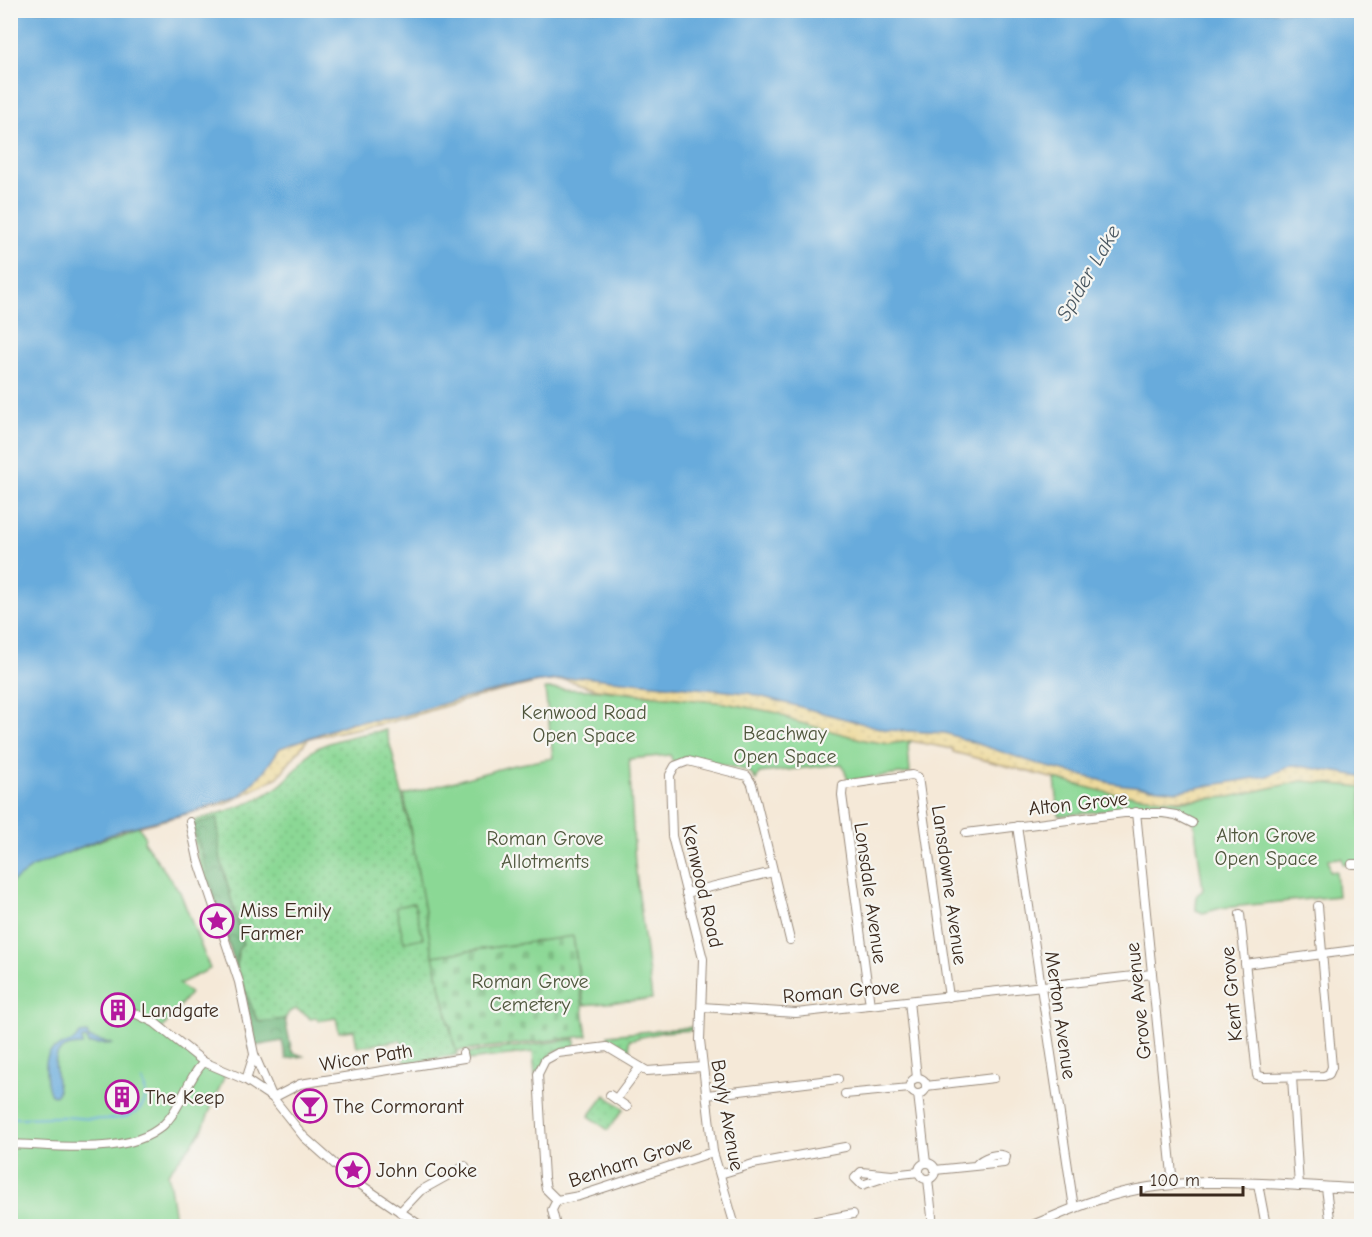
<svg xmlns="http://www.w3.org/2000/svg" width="1372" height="1237" font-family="'Comic Neue',sans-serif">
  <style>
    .grass { fill: url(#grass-dots); stroke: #63815a; stroke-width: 1.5 }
    .forest { fill: url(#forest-crowns); stroke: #56714e; stroke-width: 1.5 }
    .sand { fill: url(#sand-dots); stroke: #94825e; stroke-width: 1.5 }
    .cemetery { fill: url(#cemetery-stones); stroke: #63815a; stroke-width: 1.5 }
    .green { fill: #8bd895; stroke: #63815a; stroke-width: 1.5 }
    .water { fill: #67abdc; stroke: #516a7d; stroke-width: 1.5 }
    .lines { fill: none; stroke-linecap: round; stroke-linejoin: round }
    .stream { stroke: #67abdc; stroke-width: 2 }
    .minor-casing { stroke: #988a7b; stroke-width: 10 }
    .tertiary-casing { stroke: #988a7b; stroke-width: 11 }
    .minor { stroke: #fff; stroke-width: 8 }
    .tertiary { stroke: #fff; stroke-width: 9 }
    .labels { text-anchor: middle; stroke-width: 4.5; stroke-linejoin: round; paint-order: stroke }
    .park-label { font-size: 20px; fill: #4f563c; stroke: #f6f6f2 }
    .street-label { font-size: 20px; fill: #3b2a1e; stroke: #f6f6f2 }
    .poi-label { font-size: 20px; fill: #3b2a1e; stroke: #f6f6f2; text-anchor: start }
    .water-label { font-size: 21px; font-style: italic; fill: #4a5760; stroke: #f6f6f2 }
  </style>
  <defs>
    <pattern id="grass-dots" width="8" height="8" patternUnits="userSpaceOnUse" patternTransform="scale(1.5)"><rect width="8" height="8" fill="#8bd895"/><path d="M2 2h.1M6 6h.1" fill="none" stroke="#79ba80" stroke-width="1.8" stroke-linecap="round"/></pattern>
    <pattern id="forest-crowns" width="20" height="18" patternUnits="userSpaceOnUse" patternTransform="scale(1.5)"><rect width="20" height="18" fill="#70b87e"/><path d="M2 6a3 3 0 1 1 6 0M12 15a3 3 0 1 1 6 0" fill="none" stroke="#5d9667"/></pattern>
    <pattern id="sand-dots" width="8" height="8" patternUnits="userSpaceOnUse" patternTransform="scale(1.5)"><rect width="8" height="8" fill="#eeda9e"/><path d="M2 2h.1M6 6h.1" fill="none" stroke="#cdbb88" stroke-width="1.8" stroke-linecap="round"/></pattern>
    <pattern id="cemetery-stones" width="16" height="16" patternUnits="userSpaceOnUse" patternTransform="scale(1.5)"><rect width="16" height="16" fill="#8bd895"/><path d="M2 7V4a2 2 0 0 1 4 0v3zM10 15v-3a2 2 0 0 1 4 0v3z" fill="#79ba80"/></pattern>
  </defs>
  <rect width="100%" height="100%" fill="#f6f6f2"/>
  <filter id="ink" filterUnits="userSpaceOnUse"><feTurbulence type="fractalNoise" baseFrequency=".0167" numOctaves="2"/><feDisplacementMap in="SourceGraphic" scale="12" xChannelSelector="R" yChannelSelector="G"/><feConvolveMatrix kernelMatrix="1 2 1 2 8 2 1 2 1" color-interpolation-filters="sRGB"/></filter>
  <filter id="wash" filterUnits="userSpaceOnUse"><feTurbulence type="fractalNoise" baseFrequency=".008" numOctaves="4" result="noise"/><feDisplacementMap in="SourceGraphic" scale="24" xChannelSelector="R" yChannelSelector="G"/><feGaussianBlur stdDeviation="1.35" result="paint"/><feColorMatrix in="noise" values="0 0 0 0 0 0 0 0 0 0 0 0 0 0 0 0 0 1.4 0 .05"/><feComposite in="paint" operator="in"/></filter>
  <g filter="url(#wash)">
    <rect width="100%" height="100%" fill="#f5e9d8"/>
    <g class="grass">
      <path d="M386,730C416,837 428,948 457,1055L405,1064L401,1040L357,1047L354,1030L339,1032L336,1018L318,1021L317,1018L310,1019L307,1015L296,1009L289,1012L285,1019L259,1022L251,1009L198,859L190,822C220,813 253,805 279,786C292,777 300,762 311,752C326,740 367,733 386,730Z"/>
      <polygon points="694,1027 694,1030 663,1032 629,1040 630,1053 609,1042 608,1035"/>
      <polygon points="575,1039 575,1046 555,1051 535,1075 533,1052 469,1060 467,1053"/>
      <polygon points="605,1095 624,1109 608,1130 589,1116"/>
    </g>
    <g class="forest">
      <polygon points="217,818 220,856 243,944 238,950 237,970 193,825"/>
      <polygon points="242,982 256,1018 260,1022 285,1019 292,1052 303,1056 286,1059 282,1041 256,1046"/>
    </g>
    <polygon class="sand" points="571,671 1272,757 1361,762 1361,787 1302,781 1230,797 1171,800 1105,792 953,752 953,749 911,741 888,744 868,741 793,721 778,713 724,703 597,689 566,680 539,682 473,698 391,722 313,737 308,739 278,777 227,803 142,826 59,857 11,865 280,748 352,722"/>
    <polygon class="cemetery" points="573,936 587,1036 456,1051 433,956"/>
    <g class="green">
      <polygon points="545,689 597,690 724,703 778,713 793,721 868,741 889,744 911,741 908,745 910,773 848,780 842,764 759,773 756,780 749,771 686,756 675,766 670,755 629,759 635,864 652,999 584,1005 573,936 433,956 404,795 510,766 553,758"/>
      <polygon points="1055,779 1105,792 1180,801 1230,797 1302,781 1361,787 1361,864 1343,864 1342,858 1328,859 1330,872 1336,871 1338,896 1221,908 1203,913 1196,910 1197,895 1203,890 1194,821 1169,810 1136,807 1059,816"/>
      <polygon points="138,826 145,836 144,842 180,892 210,969 179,984 190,993 161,1030 201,1065 225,1075 201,1132 168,1173 176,1226 13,1226 11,1223 10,882 30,867"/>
      <polygon points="414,903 423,938 404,942 396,907"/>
    </g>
    <g class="water">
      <polygon points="11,10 1361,11 1361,776 1293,765 1267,776 1177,791 1116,784 1044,766 945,733 887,730 748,693 581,677 530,683 456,700 394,718 352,722 280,748 265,770 241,795 196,811 124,829 33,867 11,883"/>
      <path d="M87,1033L89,1038L113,1044H88V1039H82V1045C45,1046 57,1066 58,1092L55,1096L51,1095C47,1089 47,1080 46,1072C43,1038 71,1051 80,1034Z"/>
    </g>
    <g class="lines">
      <path class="stream" d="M10,1118C28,1118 45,1117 62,1117C84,1117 133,1128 144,1102C147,1094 146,1088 142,1080"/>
    </g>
  </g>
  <g filter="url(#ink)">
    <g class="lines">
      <g class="minor-casing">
        <g id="minor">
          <polyline points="1136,812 1173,1185"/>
          <polyline points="190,822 198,859 239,982 254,1054 273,1098 300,1084 464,1058 463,1053"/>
          <polyline points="1017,826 1074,1208"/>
          <polyline points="966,833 1124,813 1163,813 1176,815 1192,823"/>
          <polyline points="1352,864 1362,864"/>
          <polyline points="686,893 773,872"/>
          <polyline points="1240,914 1257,1075 1263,1077 1324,1076 1329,1074 1332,1067 1318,906"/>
          <polyline points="1245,964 1362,949"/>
          <polyline points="909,1001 917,1078"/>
          <polyline points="870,1005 842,795 843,785 912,775 918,777 949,997"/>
          <polyline points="702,1007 796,1013 1152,974"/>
          <polyline points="130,1011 155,1023 204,1062 246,1080 273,1098 304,1137 348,1176 421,1226"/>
          <polyline points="1292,1077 1299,1186"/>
          <circle cx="918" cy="1086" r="8"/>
          <polyline points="246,1080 254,1055"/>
          <polyline points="926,1086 994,1078"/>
          <polyline points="845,1094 910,1088"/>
          <polyline points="918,1094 926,1163"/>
          <polyline points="610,1095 627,1107"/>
          <polyline points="707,1095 838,1079"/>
          <polyline points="616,1099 640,1067"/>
          <path d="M10,1144C56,1145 137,1158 168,1120C183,1103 187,1079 204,1062"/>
          <circle cx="927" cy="1171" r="8"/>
          <path d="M935,1170L1004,1163L1006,1157C999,1151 982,1158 976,1165"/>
          <polyline points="720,1174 753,1164 845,1147"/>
          <polyline points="892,1175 861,1172 855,1178 862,1185 892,1175 919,1172"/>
          <polyline points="928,1179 933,1226"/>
          <polyline points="1258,1184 1266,1226"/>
          <polyline points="1326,1188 1331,1226"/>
          <polyline points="557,1200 546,1189 544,1178 538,1074 545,1060 558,1053 607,1047 647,1071 702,1067"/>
          <polyline points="557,1200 579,1196 713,1152"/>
          <polyline points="400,1212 420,1191 465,1166"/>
          <polyline points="894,1225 894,1226"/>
          <polyline points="556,1226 552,1210 557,1200"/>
          <polyline points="735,1226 713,1152 700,1040 703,959 672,836 670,775 675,766 688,761 747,776 752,784 790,940"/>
          <polyline points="790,1226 853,1214"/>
        </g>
      </g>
      <g class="tertiary-casing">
        <path id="tertiary" d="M1031,1226C1054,1217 1076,1206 1100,1199C1183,1172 1276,1185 1362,1189"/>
      </g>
      <use href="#minor" class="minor"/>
      <use href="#tertiary" class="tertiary"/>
    </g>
  </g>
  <defs>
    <g id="sight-ring" transform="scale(1.725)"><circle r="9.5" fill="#f6f6f2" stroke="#b5179e" stroke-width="1.5"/><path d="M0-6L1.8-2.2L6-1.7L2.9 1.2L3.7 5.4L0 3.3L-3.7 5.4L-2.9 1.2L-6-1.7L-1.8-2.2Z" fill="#b5179e"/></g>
    <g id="building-ring" transform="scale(1.725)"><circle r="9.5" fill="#f6f6f2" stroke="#b5179e" stroke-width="1.5"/><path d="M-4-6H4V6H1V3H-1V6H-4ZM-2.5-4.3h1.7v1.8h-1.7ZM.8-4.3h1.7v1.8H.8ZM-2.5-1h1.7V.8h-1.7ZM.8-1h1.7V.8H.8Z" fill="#b5179e"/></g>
    <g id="bar-ring" transform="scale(1.725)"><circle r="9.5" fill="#f6f6f2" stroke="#b5179e" stroke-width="1.5"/><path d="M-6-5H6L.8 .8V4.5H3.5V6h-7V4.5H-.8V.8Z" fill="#b5179e"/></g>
  </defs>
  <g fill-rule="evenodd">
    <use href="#sight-ring" x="217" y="921"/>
    <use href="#building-ring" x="118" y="1010"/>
    <use href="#building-ring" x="122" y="1097"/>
    <use href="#bar-ring" x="310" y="1106"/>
    <use href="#sight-ring" x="353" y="1170"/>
  </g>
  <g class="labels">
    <g class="park-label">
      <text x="584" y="719">Kenwood Road<tspan x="584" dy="23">Open Space</tspan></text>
      <text x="785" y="740">Beachway<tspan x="785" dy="23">Open Space</tspan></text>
      <text x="1266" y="842">Alton Grove<tspan x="1266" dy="23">Open Space</tspan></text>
      <text x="545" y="845">Roman Grove<tspan x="545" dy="23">Allotments</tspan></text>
      <text x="530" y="988">Roman Grove<tspan x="530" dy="23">Cemetery</tspan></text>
    </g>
    <g class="street-label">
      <text transform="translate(1078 803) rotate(-6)" y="7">Alton Grove</text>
      <text transform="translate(950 885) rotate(82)" y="7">Lansdowne Avenue</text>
      <text transform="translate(703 886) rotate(77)" y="7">Kenwood Road</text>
      <text transform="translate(871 893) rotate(82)" y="7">Lonsdale Avenue</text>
      <text transform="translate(841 991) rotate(-5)" y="7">Roman Grove</text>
      <text transform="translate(1231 994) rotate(-95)" y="7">Kent Grove</text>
      <text transform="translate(1138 1001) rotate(-96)" y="7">Grove Avenue</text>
      <text transform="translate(1061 1015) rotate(82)" y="7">Merton Avenue</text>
      <text transform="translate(366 1057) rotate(-9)" y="7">Wicor Path</text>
      <text transform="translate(728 1115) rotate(80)" y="7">Bayly Avenue</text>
      <text transform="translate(630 1161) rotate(-18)" y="7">Benham Grove</text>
    </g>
    <g class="poi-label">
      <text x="240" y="917">Miss Emily<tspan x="240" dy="23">Farmer</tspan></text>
      <text x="141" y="1017">Landgate</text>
      <text x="145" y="1104">The Keep</text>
      <text x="333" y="1113">The Cormorant</text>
      <text x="376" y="1177">John Cooke</text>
    </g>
    <g class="water-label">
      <text transform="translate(1088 273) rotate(-60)" y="7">Spider Lake</text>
    </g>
  </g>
  <rect width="1372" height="1237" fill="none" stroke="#f6f6f2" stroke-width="36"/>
  <path d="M1141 1186v9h102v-9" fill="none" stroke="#3b2a1e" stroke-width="3"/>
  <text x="1150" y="1186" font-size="18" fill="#3b2a1e" stroke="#f6f6f2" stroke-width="4.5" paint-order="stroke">100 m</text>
</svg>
